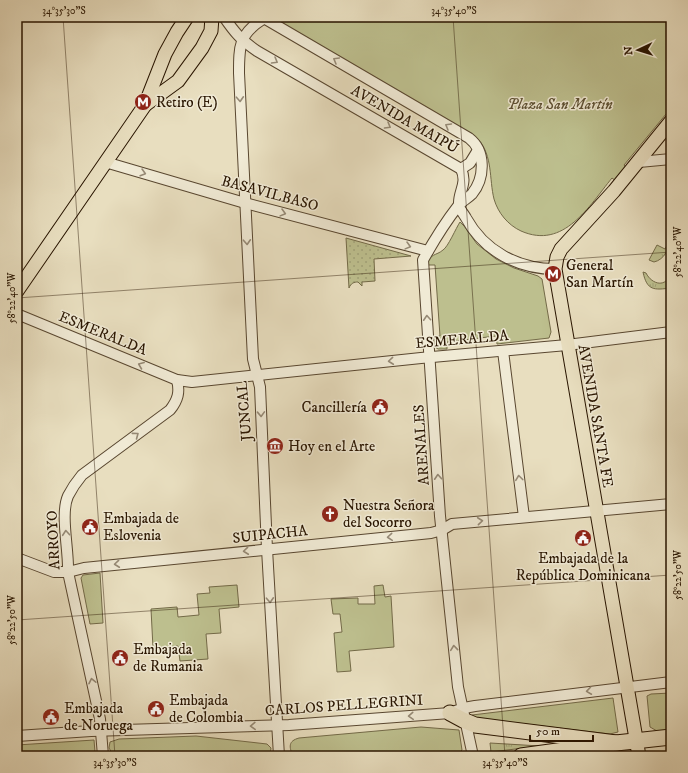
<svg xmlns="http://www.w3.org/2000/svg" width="688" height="773" font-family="'IM FELL DW Pica',serif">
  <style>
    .grass { fill: url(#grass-tufts); stroke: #736a48 }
    .park { fill: #bdbf8e; stroke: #736a48 }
    .garden { fill: url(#garden-dots); stroke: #736a48 }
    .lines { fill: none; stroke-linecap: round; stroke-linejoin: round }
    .minor-casing { stroke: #594730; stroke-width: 12 }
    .major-casing { stroke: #291501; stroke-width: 15 }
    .highway-casing { stroke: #291501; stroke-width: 17 }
    .minor { stroke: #f0ead5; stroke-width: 10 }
    .major { stroke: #e8debf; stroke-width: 13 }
    .highway { stroke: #e8debf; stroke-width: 15 }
    .oneway { stroke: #968a76 }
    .ticks { fill: none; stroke: #291501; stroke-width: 1; stroke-opacity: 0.45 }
    .labels { text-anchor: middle; stroke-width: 3; stroke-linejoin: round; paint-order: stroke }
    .poi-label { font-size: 15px; fill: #291501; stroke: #f0ead5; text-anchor: start }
    .park-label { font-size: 15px; font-style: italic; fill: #5d5032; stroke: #f0ead5 }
    .street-label { font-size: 15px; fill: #291501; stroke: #f0ead5 }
    .neatline { fill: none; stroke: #291501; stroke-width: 1.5 }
    .ticks-label { font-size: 10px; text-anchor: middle; fill: #291501 }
  </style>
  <defs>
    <pattern id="grass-tufts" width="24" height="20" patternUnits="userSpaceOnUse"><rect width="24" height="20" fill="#bdbf8e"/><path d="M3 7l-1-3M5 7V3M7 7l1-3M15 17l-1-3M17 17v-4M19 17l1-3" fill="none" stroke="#a2a379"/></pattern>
    <pattern id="garden-dots" width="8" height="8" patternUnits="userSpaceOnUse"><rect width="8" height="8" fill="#bdbf8e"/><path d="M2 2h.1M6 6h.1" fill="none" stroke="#a2a379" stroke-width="1.8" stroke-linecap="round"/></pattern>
  </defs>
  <rect width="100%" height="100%" fill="#e8debf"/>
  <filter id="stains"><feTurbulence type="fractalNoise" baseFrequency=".005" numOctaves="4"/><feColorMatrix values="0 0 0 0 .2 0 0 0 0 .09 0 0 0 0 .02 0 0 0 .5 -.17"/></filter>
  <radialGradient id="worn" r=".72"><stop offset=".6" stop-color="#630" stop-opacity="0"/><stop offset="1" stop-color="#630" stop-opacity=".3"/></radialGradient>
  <g class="grass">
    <path d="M671,238C671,247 664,260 654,262L649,260L657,245L665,249Z"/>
    <path d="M671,259V288C654,290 647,291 643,272L646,273C652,285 667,288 670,273C670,270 669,267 668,264Z"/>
    <polygon points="490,743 540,746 491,752"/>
  </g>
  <g class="park">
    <path d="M267,17H671V108L624,165L628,170L617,182L612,178C589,206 564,250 521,231C508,225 498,213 494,199C489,179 493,156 478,139Z"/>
    <path d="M460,222L464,226L477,244L496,259L514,268L538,276L542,279L551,332L549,338L497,344L496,336L447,342V349H438L435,347L432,337L440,336L435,265H427C430,253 436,256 443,250C448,247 456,228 460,222Z"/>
    <polygon points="100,573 103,623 90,624 81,578 83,575"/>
    <polygon points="237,585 239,607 219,609 221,633 206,634 208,659 180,661 178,646 153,648 151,609 177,607 178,617 199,615 197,594 210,593 209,587"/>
    <polygon points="383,585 385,597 391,596 394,647 349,651 351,671 337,672 334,633 342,632 340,614 333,614 331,599 358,598 358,604 375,604 374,586"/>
    <polygon points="671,693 671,730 657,731 650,727 647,696 651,694"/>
    <polygon points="613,698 618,732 610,734 474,718 472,715"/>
    <path d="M421,727L459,730L462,750L459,753L374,756H293C289,747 288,741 299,738Z"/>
    <polygon points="196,736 267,744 271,748 270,755 269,756 140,756 112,753 109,748 110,742 119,739"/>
    <polygon points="94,740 95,752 88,755 17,756 17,745"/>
  </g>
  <path class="garden" d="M346,238L411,256L374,259L375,281L362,282V286L358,282C354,282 351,283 349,288Z"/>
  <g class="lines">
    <g class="minor-casing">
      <g id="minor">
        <path d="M224,17C235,33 241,40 257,51L461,169C468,184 458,191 459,205C459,209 464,214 466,218C484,251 518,269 555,269"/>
        <path d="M262,17L469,138C486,151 485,178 472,194C468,198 462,201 458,206C447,220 432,244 423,260L440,516L458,687L473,756"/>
        <path d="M263,19C239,34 239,46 239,73L253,359L260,387L267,549L279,756"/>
        <polyline points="105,162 245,203 428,251"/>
        <polyline points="639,162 671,159"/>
        <polyline points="461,169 470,163 478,150"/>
        <polyline points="17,314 177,380 192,382 421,358 567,345 671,332"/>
        <polyline points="503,351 524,517"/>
        <polyline points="17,558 54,572 68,572 84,568 431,533 442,530 452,524 671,504"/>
        <polyline points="17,736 91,731 289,725 450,713 464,708 475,706 671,682"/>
        <path d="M103,756L100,719L68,572C69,550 60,514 68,496C72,488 77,481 82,475L170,410C178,400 180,392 177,380"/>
      </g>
    </g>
    <g class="major-casing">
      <g id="major">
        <polyline points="145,105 178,81 202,48 211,31 212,17"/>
        <polyline points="17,291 145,105 165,54 177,32 187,17"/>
        <polyline points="639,756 555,269 557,257 561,249 614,191 671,121"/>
      </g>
    </g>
    <g class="highway-casing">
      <g id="highway">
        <polyline points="450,713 463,720 475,725 616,743"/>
        <polyline points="521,756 616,743 671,737"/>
      </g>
    </g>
    <use href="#minor" class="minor"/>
    <use href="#major" class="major"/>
    <use href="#highway" class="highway"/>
  </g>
  <defs><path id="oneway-chevron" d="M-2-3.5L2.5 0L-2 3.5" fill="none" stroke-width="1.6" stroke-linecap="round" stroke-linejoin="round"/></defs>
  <g class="oneway">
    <use href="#oneway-chevron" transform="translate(336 60) rotate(-150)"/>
    <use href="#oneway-chevron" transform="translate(275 61) rotate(30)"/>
    <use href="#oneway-chevron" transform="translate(240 99) rotate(87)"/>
    <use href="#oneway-chevron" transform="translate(388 126) rotate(30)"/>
    <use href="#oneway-chevron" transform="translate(448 126) rotate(-150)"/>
    <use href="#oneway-chevron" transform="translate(143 173) rotate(16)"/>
    <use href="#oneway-chevron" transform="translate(283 213) rotate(15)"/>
    <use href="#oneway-chevron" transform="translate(247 242) rotate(87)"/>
    <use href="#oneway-chevron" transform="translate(408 246) rotate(15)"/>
    <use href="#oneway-chevron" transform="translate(427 318) rotate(-94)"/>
    <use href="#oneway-chevron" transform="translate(391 361) rotate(174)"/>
    <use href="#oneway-chevron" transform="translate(141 365) rotate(-158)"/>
    <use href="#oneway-chevron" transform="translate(261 414) rotate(88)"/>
    <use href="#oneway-chevron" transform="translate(136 435) rotate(-37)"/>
    <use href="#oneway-chevron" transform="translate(438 477) rotate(-94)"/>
    <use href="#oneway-chevron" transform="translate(519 478) rotate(-97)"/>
    <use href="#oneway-chevron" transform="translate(480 521) rotate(-6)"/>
    <use href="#oneway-chevron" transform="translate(66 533) rotate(-95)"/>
    <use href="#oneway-chevron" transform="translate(390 537) rotate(175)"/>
    <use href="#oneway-chevron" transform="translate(246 551) rotate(174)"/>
    <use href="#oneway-chevron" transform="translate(117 564) rotate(174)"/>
    <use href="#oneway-chevron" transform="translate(270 600) rotate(87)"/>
    <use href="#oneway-chevron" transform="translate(454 648) rotate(-96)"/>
    <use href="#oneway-chevron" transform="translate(92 681) rotate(-102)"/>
    <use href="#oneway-chevron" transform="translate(589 691) rotate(172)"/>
    <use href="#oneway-chevron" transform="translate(411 716) rotate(176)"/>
    <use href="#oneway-chevron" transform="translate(253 726) rotate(178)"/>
  </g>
  <path class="ticks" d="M63,17L115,756M453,17L505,756M17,298L671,252M17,620L671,575"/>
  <defs>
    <g id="metro-disc" transform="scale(0.9)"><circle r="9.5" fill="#8f2418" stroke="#f0ead5"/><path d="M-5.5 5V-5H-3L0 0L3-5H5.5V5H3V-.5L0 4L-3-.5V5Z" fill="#fff"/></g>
    <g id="civic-disc" transform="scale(0.9)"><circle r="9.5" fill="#8f2418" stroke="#f0ead5"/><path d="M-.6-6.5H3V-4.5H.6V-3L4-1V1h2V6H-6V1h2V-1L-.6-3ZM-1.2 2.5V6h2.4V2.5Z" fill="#fff"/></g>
    <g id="museum-disc" transform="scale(0.9)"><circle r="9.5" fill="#8f2418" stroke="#f0ead5"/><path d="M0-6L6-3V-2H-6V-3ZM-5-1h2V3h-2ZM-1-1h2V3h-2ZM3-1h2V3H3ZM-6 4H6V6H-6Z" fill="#fff"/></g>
    <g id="church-disc" transform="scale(0.9)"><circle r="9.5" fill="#8f2418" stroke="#f0ead5"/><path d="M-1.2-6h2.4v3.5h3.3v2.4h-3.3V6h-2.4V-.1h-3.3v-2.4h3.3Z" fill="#fff"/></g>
  </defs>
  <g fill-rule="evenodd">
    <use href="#metro-disc" x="143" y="102"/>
    <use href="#metro-disc" x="553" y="274"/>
    <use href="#civic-disc" x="380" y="407"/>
    <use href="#museum-disc" x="275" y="446"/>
    <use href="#church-disc" x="330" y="514"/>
    <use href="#civic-disc" x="90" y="527"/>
    <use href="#civic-disc" x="583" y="538"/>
    <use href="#civic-disc" x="120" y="658"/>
    <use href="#civic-disc" x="156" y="709"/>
    <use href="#civic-disc" x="51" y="717"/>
  </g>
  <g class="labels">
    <g class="poi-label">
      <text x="156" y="107">Retiro (E)</text>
      <text x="566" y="270">General<tspan x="566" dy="17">San Martín</tspan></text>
      <text x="367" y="412" text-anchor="end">Cancillería</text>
      <text x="288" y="451">Hoy en el Arte</text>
      <text x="343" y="510">Nuestra Señora<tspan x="343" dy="17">del Socorro</tspan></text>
      <text x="103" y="523">Embajada de<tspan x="103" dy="17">Eslovenia</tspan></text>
      <text x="583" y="563" text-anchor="middle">Embajada de la<tspan x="583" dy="17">República Dominicana</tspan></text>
      <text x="133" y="654">Embajada<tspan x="133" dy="17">de Rumania</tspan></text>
      <text x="169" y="705">Embajada<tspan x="169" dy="17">de Colombia</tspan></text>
      <text x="64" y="713">Embajada<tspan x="64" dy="17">de Noruega</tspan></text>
    </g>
    <g class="park-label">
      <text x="560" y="109">Plaza San Martín</text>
    </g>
    <g class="street-label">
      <text transform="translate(405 119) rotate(30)" y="5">AVENIDA MAIPÚ</text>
      <text transform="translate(270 193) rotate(15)" y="5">BASAVILBASO</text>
      <text transform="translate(103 333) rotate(22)" y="5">ESMERALDA</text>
      <text transform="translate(462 339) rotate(-5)" y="5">ESMERALDA</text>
      <text transform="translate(244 411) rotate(-95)" y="5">JUNCAL</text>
      <text transform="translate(596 416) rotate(80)" y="5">AVENIDA SANTA FE</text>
      <text transform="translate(421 445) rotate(-94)" y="5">ARENALES</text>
      <text transform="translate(270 534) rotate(-6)" y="5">SUIPACHA</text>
      <text transform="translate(53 540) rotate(-93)" y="5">ARROYO</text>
      <text transform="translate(344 705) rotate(-4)" y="5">CARLOS PELLEGRINI</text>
    </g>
  </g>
  <rect width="688" height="773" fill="none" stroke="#e8debf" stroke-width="44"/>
  <g transform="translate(638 50) rotate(266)" stroke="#f0ead5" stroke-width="3" paint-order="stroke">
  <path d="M0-3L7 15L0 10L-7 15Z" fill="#291501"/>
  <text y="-6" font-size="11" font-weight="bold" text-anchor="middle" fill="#291501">N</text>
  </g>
  <path d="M530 735v6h63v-6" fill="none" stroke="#291501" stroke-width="2"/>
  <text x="536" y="735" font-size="12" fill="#291501" stroke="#f0ead5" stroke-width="3" paint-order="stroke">50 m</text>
  <rect x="22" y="22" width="644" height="729" class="neatline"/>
  <g class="ticks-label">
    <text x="64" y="14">34°35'30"S</text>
    <text x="454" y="14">34°35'40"S</text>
    <text transform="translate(677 252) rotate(-90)" y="4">58°22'40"W</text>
    <text transform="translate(11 298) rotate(-90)" y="4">58°22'40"W</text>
    <text transform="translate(677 575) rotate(-90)" y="4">58°22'50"W</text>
    <text transform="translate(11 620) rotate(-90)" y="4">58°22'50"W</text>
    <text x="115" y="766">34°35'30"S</text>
    <text x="505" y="766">34°35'40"S</text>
  </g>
  <rect width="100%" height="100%" filter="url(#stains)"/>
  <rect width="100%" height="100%" fill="url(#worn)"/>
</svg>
